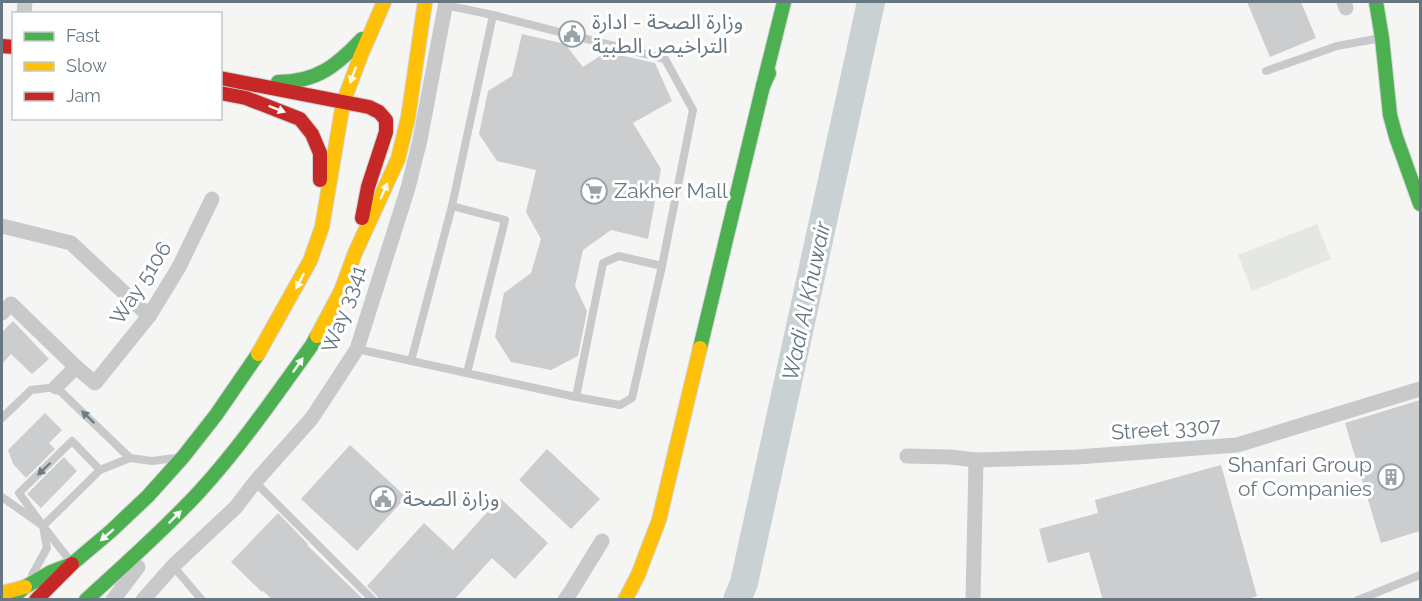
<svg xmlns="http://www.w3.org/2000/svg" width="1422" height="601" font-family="Raleway,'Noto Sans Arabic',sans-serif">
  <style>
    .green { fill: #e4e7e2 }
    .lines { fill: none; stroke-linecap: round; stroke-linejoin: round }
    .river { stroke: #c9d1d3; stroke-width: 28 }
    .building { fill: #cbcdce }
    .fast-casing { stroke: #d1d2d2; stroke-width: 16 }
    .slow-casing { stroke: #d1d2d2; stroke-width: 16 }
    .jam-casing { stroke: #d1d2d2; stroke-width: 16 }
    .lane { stroke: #c8c9ca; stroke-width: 8 }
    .street { stroke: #c8c9ca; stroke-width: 15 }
    .fast { stroke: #4caf50; stroke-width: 14 }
    .slow { stroke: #ffc107; stroke-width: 14 }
    .jam { stroke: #c62828; stroke-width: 14 }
    .oneway { fill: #f6fbf6 }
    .oneway2 { fill: #6c7b86 }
    .labels { text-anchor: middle; stroke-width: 6; stroke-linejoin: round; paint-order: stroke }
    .poi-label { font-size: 21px; fill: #677782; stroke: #fff; text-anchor: start }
    .street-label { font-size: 21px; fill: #677782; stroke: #fff }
    .water-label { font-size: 22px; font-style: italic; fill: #63787f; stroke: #fff }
  </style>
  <rect width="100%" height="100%" fill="#f5f5f4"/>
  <polygon class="green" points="1317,224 1331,259 1252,291 1238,255"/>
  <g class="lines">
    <polyline class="river" points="737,600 744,583 871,2"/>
  </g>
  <g class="building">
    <polygon points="1247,2 1301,2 1316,38 1270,57"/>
    <polygon points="522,34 565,44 583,67 606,52 655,63 672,101 633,123 661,169 648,239 611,230 583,250 575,286 587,311 578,356 551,370 511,362 495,337 504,293 531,273 541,239 526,212 536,170 497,161 479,134 488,91 512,76"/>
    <polygon points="13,321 49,359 32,374 11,354 2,364 2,332"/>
    <polygon points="1420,400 1420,531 1381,543 1345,423"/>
    <polygon points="45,413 62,430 49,443 55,449 26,478 13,464 8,450"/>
    <polygon points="350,445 406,497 357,551 301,499"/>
    <polygon points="547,449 600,499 571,529 519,480"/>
    <polygon points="64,457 77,471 41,508 27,494"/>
    <polygon points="1221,465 1257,596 1246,600 1103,600 1089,552 1048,563 1039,529 1098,513 1095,500"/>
    <polygon points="500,498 548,543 515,579 492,558 454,600 379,600 377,596 367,586 424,523 453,550"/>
    <polygon points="278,513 308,544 307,545 364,600 273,600 263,591 262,592 231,562"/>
  </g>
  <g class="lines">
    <g class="fast-casing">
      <g id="fast">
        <polyline points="1376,2 1382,38 1390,115 1396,137 1420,204"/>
        <path d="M278,82C317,82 336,66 362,39"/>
        <polyline points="763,86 784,2"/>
        <polyline points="700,348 763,86 769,73"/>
        <polyline points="11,599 25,587 51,572 72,564 111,531 148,496 183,457 216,415 258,354"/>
        <path d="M86,600C124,565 164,530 200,491C241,446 276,395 312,345L317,336"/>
      </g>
    </g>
    <g class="slow-casing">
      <g id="slow">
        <polyline points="317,336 341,291 355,253 398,159 408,118 425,2"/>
        <polyline points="258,354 310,261 322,227 343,103 361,55 384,2"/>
        <polyline points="2,593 25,587"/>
        <polyline points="625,600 638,575 659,520 700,348"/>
      </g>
    </g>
    <g class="jam-casing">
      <g id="jam">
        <polyline points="2,46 14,47"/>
        <polyline points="220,78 369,107 379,112 386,120 386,132 368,187 362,218"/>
        <polyline points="220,93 246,98 300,119 312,134 320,153 320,180"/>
        <polyline points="36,600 72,564"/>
      </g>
    </g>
    <g class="lane">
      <polyline points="445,5 493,15 452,206"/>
      <polyline points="493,15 665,59 693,110 662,266"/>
      <polyline points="1266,71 1337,46 1381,38"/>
      <polyline points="357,349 576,397 603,263 619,256 662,266 632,398 620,405 576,397"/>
      <polyline points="411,361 452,206 505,220 467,373"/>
      <polyline points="2,418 31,390 56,387 130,458"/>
      <polyline points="255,482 373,600"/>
      <polyline points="2,497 43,526 47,548 32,575"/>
      <polyline points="43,526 19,493 72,441 100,470"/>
      <polyline points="71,562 43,526 100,470 130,458 152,461 175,458"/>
      <polyline points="173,566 202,600"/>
      <polyline points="1358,600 1420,575"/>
    </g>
    <g class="street">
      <polyline points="1344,2 1346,8"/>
      <polyline points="24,14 25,2"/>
      <polyline points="2,226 71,243 149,316"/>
      <polyline points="2,313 11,304 76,367 95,383 149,316 179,267 212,199"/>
      <polyline points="56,387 76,367"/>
      <polyline points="907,456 950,457 976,460 1077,457 1237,445 1420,389"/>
      <polyline points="113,600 138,567"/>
      <polyline points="143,600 173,566 236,507 255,482 312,418 357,349 408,188 420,140 446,2"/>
      <polyline points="565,600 572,590 602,541"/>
      <polyline points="973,600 976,460"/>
    </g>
    <use href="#fast" class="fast"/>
    <use href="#slow" class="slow"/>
    <use href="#jam" class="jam"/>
  </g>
  <defs><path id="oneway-solid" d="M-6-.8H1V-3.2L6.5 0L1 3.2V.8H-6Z" transform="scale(1.5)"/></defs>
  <g class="oneway">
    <use href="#oneway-solid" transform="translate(353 75) rotate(110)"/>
    <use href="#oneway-solid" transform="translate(277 109) rotate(21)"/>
    <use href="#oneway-solid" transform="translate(384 191) rotate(-66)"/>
    <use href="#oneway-solid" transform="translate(300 281) rotate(117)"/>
    <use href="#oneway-solid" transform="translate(298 365) rotate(-55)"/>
    <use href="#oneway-solid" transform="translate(175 517) rotate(-45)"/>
    <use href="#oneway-solid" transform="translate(107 535) rotate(139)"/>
  </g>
  <g class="oneway2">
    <use href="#oneway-solid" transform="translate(88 417) rotate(-136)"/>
    <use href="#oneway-solid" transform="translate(44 469) rotate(136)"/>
  </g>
  <defs>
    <g id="civic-ring" transform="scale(1.35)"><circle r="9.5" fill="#fff" stroke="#99a3aa" stroke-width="1.5"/><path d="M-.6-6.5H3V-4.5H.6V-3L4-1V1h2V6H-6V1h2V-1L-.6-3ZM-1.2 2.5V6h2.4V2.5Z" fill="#99a3aa"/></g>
    <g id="supermarket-ring" transform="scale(1.35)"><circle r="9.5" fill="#fff" stroke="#99a3aa" stroke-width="1.5"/><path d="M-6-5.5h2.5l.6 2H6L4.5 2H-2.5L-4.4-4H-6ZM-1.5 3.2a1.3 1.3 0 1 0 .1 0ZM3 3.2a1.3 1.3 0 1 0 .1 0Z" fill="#99a3aa"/></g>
    <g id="building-ring" transform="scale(1.35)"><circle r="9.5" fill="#fff" stroke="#99a3aa" stroke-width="1.5"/><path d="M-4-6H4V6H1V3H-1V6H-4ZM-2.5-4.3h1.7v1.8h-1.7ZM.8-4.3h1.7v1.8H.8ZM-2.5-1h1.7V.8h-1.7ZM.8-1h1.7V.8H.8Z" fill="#99a3aa"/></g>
  </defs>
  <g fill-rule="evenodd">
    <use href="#civic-ring" x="572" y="34"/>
    <use href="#supermarket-ring" x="594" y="191"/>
    <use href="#building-ring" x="1391" y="477"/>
    <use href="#civic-ring" x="383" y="499"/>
  </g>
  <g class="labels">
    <g class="poi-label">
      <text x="592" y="29">وزارة الصحة - ادارة<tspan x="592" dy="24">التراخيص الطبية</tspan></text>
      <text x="614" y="198">Zakher Mall</text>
      <text x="1372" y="472" text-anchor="end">Shanfari Group<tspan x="1372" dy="24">of Companies</tspan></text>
      <text x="403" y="506">وزارة الصحة</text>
    </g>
    <g class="street-label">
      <text transform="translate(141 283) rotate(-57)" y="7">Way 5106</text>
      <text transform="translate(344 309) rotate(-70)" y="7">Way 3341</text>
      <text transform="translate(1166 429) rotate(-4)" y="7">Street 3307</text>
    </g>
    <g class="water-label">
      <text transform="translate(806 301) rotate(-78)" y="8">Wadi Al Khuwair</text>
    </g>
  </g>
  <rect width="1422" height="601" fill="none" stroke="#677782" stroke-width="6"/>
  <rect x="12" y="12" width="210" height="108" fill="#ffffff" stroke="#c2c9cd" stroke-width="1.5"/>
  <rect x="24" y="32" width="30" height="9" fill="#4caf50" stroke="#c2c9cd" stroke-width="1.5"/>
  <text x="66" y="42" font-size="18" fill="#677782">Fast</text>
  <rect x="24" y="62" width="30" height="9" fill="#ffc107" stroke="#c2c9cd" stroke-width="1.5"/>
  <text x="66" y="72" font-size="18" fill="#677782">Slow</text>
  <rect x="24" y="92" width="30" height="9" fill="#c62828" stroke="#c2c9cd" stroke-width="1.5"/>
  <text x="66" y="102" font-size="18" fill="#677782">Jam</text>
</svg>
